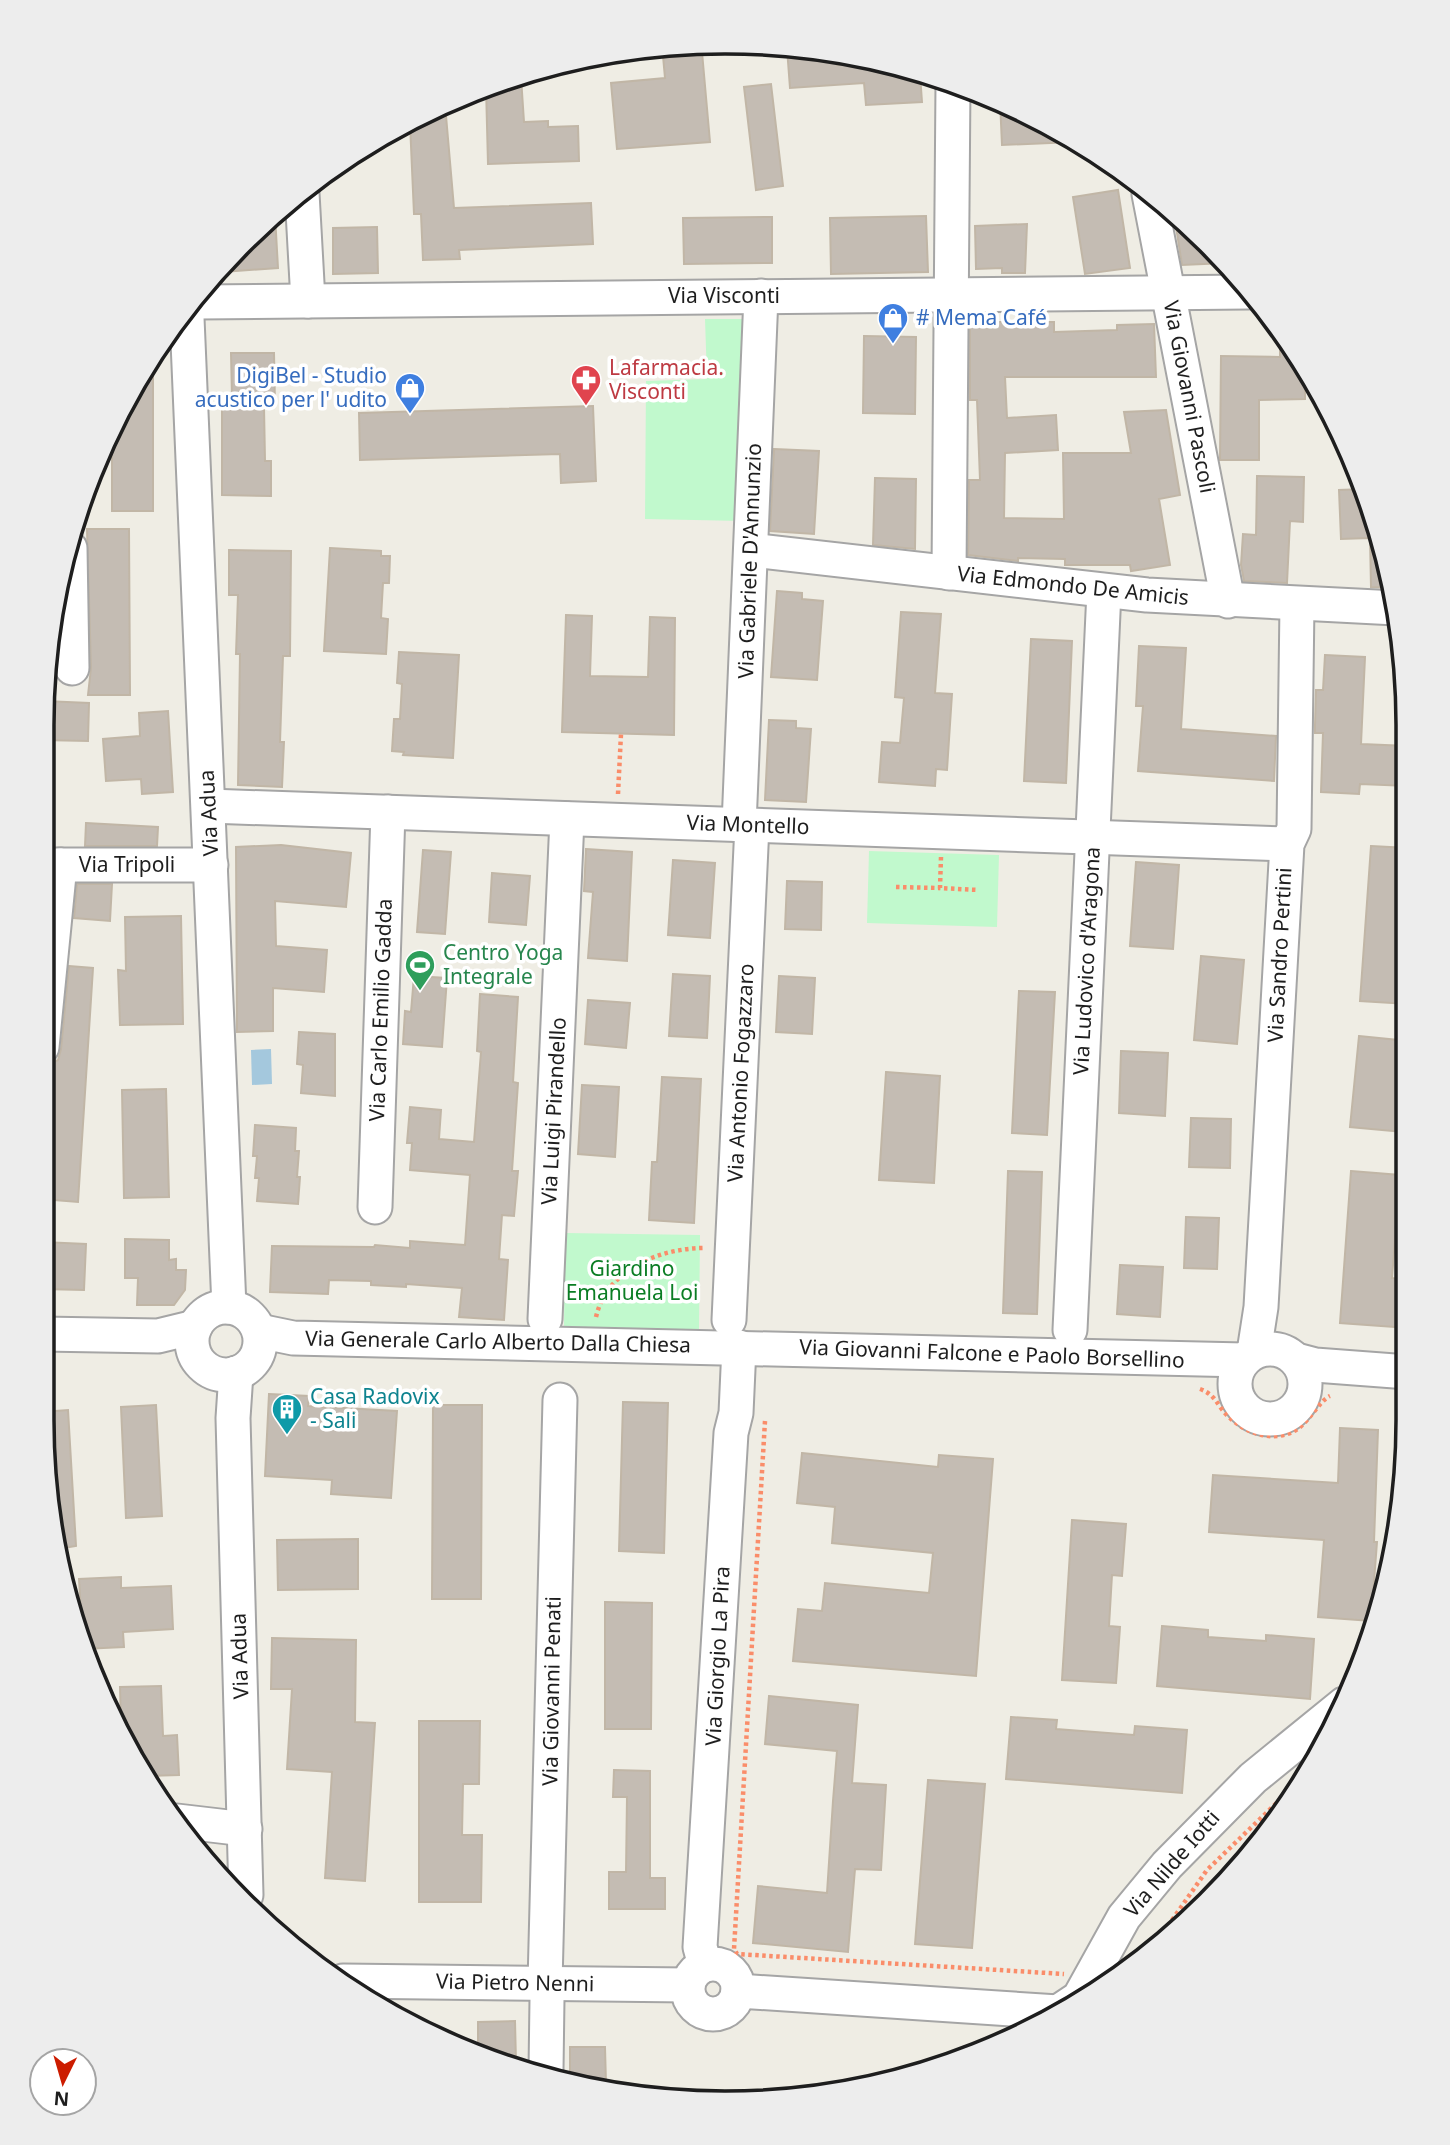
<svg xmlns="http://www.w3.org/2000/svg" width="1450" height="2145" font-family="'Noto Sans',sans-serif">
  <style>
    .park { fill: #c1f9cd }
    .water { fill: #a4c8dd }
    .building { fill: #c4bcb3; stroke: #c1b6a6; stroke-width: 2 }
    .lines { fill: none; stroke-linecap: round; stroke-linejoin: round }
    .minor-casing { stroke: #a5a5a5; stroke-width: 37 }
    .path { stroke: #fa8d6a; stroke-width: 4.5; stroke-dasharray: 3.5 3.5; stroke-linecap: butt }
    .minor { stroke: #fff; stroke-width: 33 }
    .labels { text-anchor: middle; stroke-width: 7; stroke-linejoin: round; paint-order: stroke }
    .street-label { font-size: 21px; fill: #1e1e1e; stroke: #fff }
    .shop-label { font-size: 21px; fill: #366cbe; stroke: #fff; text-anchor: start }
    .health-label { font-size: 21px; fill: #be3a42; stroke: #fff; text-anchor: start }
    .leisure-label { font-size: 21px; fill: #27864d; stroke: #fff; text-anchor: start }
    .park-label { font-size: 21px; fill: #0b7d24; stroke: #fff }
    .culture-label { font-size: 21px; fill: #0d838f; stroke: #fff; text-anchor: start }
    .rim { fill: none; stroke: #1e1e1e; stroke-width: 3.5 }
  </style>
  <rect width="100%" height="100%" fill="#efede4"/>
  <g class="park">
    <polygon points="705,319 750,319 743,521 645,519 646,381 707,379"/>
    <polygon points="869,851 999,855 997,927 867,923"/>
    <polygon points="565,1233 700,1235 699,1330 564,1328"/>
  </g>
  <polygon class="water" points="271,1049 272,1084 252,1085 251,1050"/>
  <g class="building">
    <polygon points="787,48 836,53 837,65 883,63 920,74 922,102 866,105 864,83 790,88"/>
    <polygon points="702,52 710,142 617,149 611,83 665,78 663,56"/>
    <polygon points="521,77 524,122 548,121 548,127 578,126 579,161 488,164 486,87"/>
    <polygon points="771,84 783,186 756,190 744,87"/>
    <polygon points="1000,101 1076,142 1002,145"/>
    <polygon points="445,104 454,208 591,203 593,244 459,250 460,259 423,260 421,214 414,214 410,123"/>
    <polygon points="1118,190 1130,268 1085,274 1073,197"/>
    <polygon points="1174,214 1208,242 1225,263 1182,265"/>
    <polygon points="275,215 278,268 221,272 242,242"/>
    <polygon points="926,216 928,272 831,274 830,218"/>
    <polygon points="772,217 772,263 684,264 683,218"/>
    <polygon points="1027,224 1025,273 1002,273 1002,268 976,269 975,226"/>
    <polygon points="377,227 378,273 333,274 333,228"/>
    <polygon points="970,322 1054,322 1054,332 1117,330 1117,325 1154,324 1156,377 1005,377 1007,418 1056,415 1058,450 1005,453 1004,518 1064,519 1063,453 1131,453 1124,412 1166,410 1180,495 1159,499 1170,565 1131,571 1130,565 1065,565 1065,559 1018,558 1018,561 968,555 969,480 980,480 977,400 970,400"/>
    <polygon points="1280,330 1305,369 1305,399 1259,400 1259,460 1220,460 1221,356 1280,357"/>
    <polygon points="864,336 916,337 915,414 863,413"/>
    <polygon points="231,353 274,353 275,406 264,407 265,461 271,461 271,496 222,495 222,398 232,398"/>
    <polygon points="153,366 153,511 112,511 112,425"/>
    <polygon points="593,406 596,481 561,483 560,454 360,460 359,413"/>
    <polygon points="774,449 819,451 814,534 770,531"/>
    <polygon points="1257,476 1304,477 1303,522 1290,521 1287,583 1244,581 1241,565 1243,534 1256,535"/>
    <polygon points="875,478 916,479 915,549 873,545"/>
    <polygon points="1364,489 1390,576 1394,588 1371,587 1370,538 1341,539 1339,490"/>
    <polygon points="87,529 129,529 130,695 88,695 91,668"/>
    <polygon points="330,548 381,551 381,556 390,556 389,583 383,583 381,618 388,619 386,654 324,651"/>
    <polygon points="229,550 291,551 290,656 283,656 280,742 284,742 282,787 238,785 240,654 236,654 238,595 229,595"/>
    <polygon points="777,591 802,593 802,599 823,601 817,680 771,677"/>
    <polygon points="901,612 941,614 935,693 952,694 947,770 936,769 935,786 879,782 882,742 900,743 904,698 895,697"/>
    <polygon points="566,615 592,616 590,676 648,677 650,617 675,618 674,735 562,732"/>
    <polygon points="1031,639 1072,641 1066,783 1024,781"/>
    <polygon points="1139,646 1186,648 1181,729 1276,736 1274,781 1138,771 1143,706 1136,706"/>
    <polygon points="399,652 459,655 453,758 403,755 404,752 392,751 394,719 400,719 402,684 397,683"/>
    <polygon points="1325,655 1365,657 1361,744 1408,746 1408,786 1360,784 1359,794 1321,792 1323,733 1315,733 1315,725 1316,690 1323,690"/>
    <polygon points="44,701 89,703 88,741 42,740"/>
    <polygon points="168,711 173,792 142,794 141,779 106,781 103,739 140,736 139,713"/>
    <polygon points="769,720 796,721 796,728 811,729 806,802 765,800"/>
    <polygon points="86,823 158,827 157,846 85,846"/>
    <polygon points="281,845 351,853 346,907 275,901 276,946 327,950 324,992 273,988 273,1031 237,1032 236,847"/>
    <polygon points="1371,846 1408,848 1408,1004 1360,1001"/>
    <polygon points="586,849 632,852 627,961 588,958 593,892 584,891"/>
    <polygon points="423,850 451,852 445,934 417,932"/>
    <polygon points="673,860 715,863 710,938 668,935"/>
    <polygon points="1136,862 1179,865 1173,949 1130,946"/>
    <polygon points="492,873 530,876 526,925 489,922"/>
    <polygon points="787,881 822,882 821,930 785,929"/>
    <polygon points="77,884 112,884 110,921 74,918"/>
    <polygon points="181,916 183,1024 120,1025 118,970 126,971 125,917"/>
    <polygon points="1201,956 1244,960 1237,1044 1194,1040"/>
    <polygon points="69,966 93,968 78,1202 42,1199 50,1064 58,1060 61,1049"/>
    <polygon points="673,974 710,976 707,1038 669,1036"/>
    <polygon points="414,976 447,978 442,1047 403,1044 405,1011 411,1012"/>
    <polygon points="779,976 815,978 812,1034 776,1032"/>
    <polygon points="1019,991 1055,992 1047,1135 1012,1133"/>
    <polygon points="480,994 518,997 513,1082 518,1083 512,1171 518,1171 514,1216 502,1215 499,1259 508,1260 504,1320 459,1317 462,1288 406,1284 406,1287 371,1285 371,1281 329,1280 328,1294 270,1292 272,1246 374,1247 375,1245 410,1248 410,1241 465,1245 470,1175 410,1170 412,1143 407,1143 410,1107 441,1110 439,1139 474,1142 481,1052 477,1051"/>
    <polygon points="588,1000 630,1003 626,1048 585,1044"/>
    <polygon points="299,1032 335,1034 335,1096 301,1093 303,1065 297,1064"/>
    <polygon points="1359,1036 1408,1041 1403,1132 1350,1127"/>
    <polygon points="1121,1051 1168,1053 1165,1116 1119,1113"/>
    <polygon points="886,1072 940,1076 934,1183 879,1180"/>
    <polygon points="662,1077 701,1079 694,1223 649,1220 652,1162 657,1162"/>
    <polygon points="582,1085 619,1087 615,1157 578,1154"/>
    <polygon points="166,1089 169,1197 124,1198 122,1090"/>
    <polygon points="1191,1118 1231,1119 1230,1168 1189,1167"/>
    <polygon points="255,1125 296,1128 295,1151 299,1151 297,1177 300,1177 298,1204 257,1201 259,1178 255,1178 257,1156 253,1156"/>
    <polygon points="1008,1171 1042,1172 1037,1314 1003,1313"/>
    <polygon points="1351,1171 1400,1175 1392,1278 1408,1279 1408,1328 1340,1323"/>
    <polygon points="1186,1217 1219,1218 1217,1269 1184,1268"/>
    <polygon points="125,1239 169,1240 169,1260 176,1259 176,1270 186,1270 185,1290 174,1305 137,1305 138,1278 125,1278"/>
    <polygon points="42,1242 86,1244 84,1290 42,1289"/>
    <polygon points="1120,1265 1163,1267 1160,1317 1117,1314"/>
    <polygon points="269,1394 309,1396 308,1406 397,1411 391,1498 331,1494 332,1480 265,1476"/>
    <polygon points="623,1402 668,1403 664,1553 619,1551"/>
    <polygon points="156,1405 162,1516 126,1518 121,1407"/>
    <polygon points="433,1405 482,1405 481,1599 432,1599"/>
    <polygon points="68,1410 76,1546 63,1548 42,1412"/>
    <polygon points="1340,1428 1378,1430 1374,1542 1377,1542 1371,1621 1318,1617 1324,1540 1209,1532 1213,1475 1338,1483"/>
    <polygon points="802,1453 938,1467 939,1455 993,1459 976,1676 793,1661 798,1609 822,1611 825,1583 929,1593 933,1553 832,1543 835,1507 797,1503"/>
    <polygon points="1072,1520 1126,1524 1122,1576 1112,1575 1109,1626 1120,1627 1116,1683 1062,1680"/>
    <polygon points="358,1539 358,1589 278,1590 277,1540"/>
    <polygon points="121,1577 121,1588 171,1586 173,1629 123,1632 124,1647 83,1649 79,1579"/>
    <polygon points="605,1602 652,1603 651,1729 605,1729"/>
    <polygon points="1162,1626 1208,1630 1208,1637 1266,1641 1266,1635 1314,1639 1310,1699 1157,1686"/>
    <polygon points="272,1638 356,1640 355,1722 375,1723 365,1881 325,1878 332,1772 287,1769 292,1689 271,1689"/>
    <polygon points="161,1686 163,1736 177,1735 179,1775 146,1776 121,1727 120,1687"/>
    <polygon points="769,1696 858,1705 852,1783 886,1785 881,1870 855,1869 848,1952 753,1943 758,1886 827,1893 833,1801 837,1751 765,1744"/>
    <polygon points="1011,1717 1057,1720 1056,1729 1134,1735 1135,1726 1187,1730 1182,1793 1006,1779"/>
    <polygon points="419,1721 480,1721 479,1784 463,1784 462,1835 482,1835 481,1902 419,1902"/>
    <polygon points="614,1770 650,1771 650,1878 665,1878 665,1909 609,1909 609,1872 626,1872 627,1797 613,1797"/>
    <polygon points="928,1780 985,1784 972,1948 915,1944"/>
    <polygon points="515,2021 516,2063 478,2054 478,2022"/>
    <polygon points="570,2047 605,2047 606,2084 570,2076"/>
  </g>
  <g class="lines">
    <g class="minor-casing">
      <g id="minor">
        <polyline points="302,193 308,301"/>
        <polyline points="1149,194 1228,601"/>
        <polyline points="199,302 1249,292"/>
        <polyline points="187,318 229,1307"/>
        <polyline points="70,548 72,668"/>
        <polyline points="751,550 1147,595 1396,608"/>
        <polyline points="949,573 953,84"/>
        <polyline points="209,806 1287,844"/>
        <polyline points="739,825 761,296"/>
        <polyline points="42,865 211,865"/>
        <polyline points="42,1047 60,865"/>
        <polyline points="375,1207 388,812"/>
        <circle cx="226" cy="1341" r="34"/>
        <polyline points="545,1319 567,819"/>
        <polyline points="729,1320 752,825"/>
        <polyline points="1070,1330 1104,591"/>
        <polyline points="259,1331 293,1338 1244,1360"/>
        <polyline points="42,1334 158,1336 195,1327"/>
        <circle cx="1270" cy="1384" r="35"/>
        <polyline points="1254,1352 1261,1307 1287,844 1294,829 1297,604"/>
        <polyline points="1296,1360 1315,1365 1408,1372"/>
        <polyline points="236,1373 233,1418 246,1895"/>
        <polyline points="177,1821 245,1829"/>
        <circle cx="713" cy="1989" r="25"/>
        <polyline points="705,1965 700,1947 731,1433 736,1413 739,1347"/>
        <polyline points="343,1981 688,1985"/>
        <polyline points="545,1983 560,1400"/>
        <polyline points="738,1991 1058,2012 1079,1998 1124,1917 1167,1865 1253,1778 1344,1704"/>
        <polyline points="546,2070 547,1999"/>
      </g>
    </g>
    <g class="path">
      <polyline points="618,794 621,734"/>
      <polyline points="941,857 940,888 978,890"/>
      <polyline points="896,887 940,888"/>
      <path d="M596,1317C607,1269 660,1248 705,1248"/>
      <polyline points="181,1359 209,1384"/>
      <path d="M1200,1389C1217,1395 1217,1407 1230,1418C1247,1434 1275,1443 1296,1430C1309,1422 1320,1400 1330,1396"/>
      <polyline points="765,1421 734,1949 737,1954 1064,1974"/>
      <polyline points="1156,1943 1207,1870 1287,1793"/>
    </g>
    <use href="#minor" class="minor"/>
  </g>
  <defs>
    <g id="shop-pin" transform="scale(1.575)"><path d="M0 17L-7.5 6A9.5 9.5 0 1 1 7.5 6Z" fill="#3f7fe0" stroke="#fff"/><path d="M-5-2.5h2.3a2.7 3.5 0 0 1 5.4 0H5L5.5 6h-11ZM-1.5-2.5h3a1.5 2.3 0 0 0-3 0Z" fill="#fff"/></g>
    <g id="pharmacy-pin" transform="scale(1.575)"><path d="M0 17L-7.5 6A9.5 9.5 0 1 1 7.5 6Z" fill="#e0444e" stroke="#fff"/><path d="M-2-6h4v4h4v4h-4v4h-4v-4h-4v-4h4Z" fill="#fff"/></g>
    <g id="stadium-pin" transform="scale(1.575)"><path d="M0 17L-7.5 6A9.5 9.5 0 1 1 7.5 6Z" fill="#2e9e5b" stroke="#fff"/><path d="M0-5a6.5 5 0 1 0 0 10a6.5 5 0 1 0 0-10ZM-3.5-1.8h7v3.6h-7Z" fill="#fff"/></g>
    <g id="building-pin" transform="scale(1.575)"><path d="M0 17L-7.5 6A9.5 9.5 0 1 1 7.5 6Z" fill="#0f9aa8" stroke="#fff"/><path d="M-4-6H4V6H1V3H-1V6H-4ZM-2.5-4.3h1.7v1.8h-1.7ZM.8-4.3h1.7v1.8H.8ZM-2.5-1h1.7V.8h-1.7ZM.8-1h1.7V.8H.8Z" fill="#fff"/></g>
  </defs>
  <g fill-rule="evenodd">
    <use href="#shop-pin" x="893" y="318"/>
    <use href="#pharmacy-pin" x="586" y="380"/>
    <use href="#shop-pin" x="410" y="388"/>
    <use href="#stadium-pin" x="420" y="965"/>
    <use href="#building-pin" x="287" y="1409"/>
  </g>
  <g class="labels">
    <g class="street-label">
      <text x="724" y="303">Via Visconti</text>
      <text transform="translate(1189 397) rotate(79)" y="7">Via Giovanni Pascoli</text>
      <text transform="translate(750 561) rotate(-88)" y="7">Via Gabriele D'Annunzio</text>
      <text transform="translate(1073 586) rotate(6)" y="7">Via Edmondo De Amicis</text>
      <text transform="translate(209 813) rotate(-93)" y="7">Via Adua</text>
      <text transform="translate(748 825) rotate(2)" y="7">Via Montello</text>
      <text x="127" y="872">Via Tripoli</text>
      <text transform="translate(1280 955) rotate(-87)" y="7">Via Sandro Pertini</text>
      <text transform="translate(1087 961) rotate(-87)" y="7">Via Ludovico d'Aragona</text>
      <text transform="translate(381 1010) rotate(-88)" y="7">Via Carlo Emilio Gadda</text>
      <text transform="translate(741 1073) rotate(-87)" y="7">Via Antonio Fogazzaro</text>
      <text transform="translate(554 1111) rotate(-87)" y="7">Via Luigi Pirandello</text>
      <text transform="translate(498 1342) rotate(1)" y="7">Via Generale Carlo Alberto Dalla Chiesa</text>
      <text transform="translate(992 1354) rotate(2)" y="7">Via Giovanni Falcone e Paolo Borsellino</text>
      <text transform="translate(240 1656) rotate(-92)" y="7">Via Adua</text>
      <text transform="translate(718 1656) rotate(-87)" y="7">Via Giorgio La Pira</text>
      <text transform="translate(552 1691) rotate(-89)" y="7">Via Giovanni Penati</text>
      <text transform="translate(1172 1864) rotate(-49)" y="7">Via Nilde Iotti</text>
      <text transform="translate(515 1983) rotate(1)" y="7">Via Pietro Nenni</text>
    </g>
    <g class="shop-label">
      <text x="916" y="325"># Mema Café</text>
      <text x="387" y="383" text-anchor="end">DigiBel - Studio<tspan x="387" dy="24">acustico per l' udito</tspan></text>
    </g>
    <g class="health-label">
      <text x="609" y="375">Lafarmacia.<tspan x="609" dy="24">Visconti</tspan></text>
    </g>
    <g class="leisure-label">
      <text x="443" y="960">Centro Yoga<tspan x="443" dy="24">Integrale</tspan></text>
    </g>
    <g class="park-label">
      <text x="632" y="1276">Giardino<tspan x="632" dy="24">Emanuela Loi</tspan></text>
    </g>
    <g class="culture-label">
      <text x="310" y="1404">Casa Radovix<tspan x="310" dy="24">- Sali</tspan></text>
    </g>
  </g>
  <path d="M0 0H1450V2145H0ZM725 54H725A671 671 0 0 1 1396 725V1420A671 671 0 0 1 725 2091H725A671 671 0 0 1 54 1420V725A671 671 0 0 1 725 54Z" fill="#ededed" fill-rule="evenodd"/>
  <path class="rim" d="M725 54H725A671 671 0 0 1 1396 725V1420A671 671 0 0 1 725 2091H725A671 671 0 0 1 54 1420V725A671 671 0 0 1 725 54Z"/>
  <g transform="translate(63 2082) rotate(185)"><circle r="33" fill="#ffffff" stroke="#a5a5a5" stroke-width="2"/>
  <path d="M0-5L12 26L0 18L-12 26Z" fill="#cc1c00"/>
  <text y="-10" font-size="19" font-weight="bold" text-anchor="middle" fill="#1e1e1e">N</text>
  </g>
</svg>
